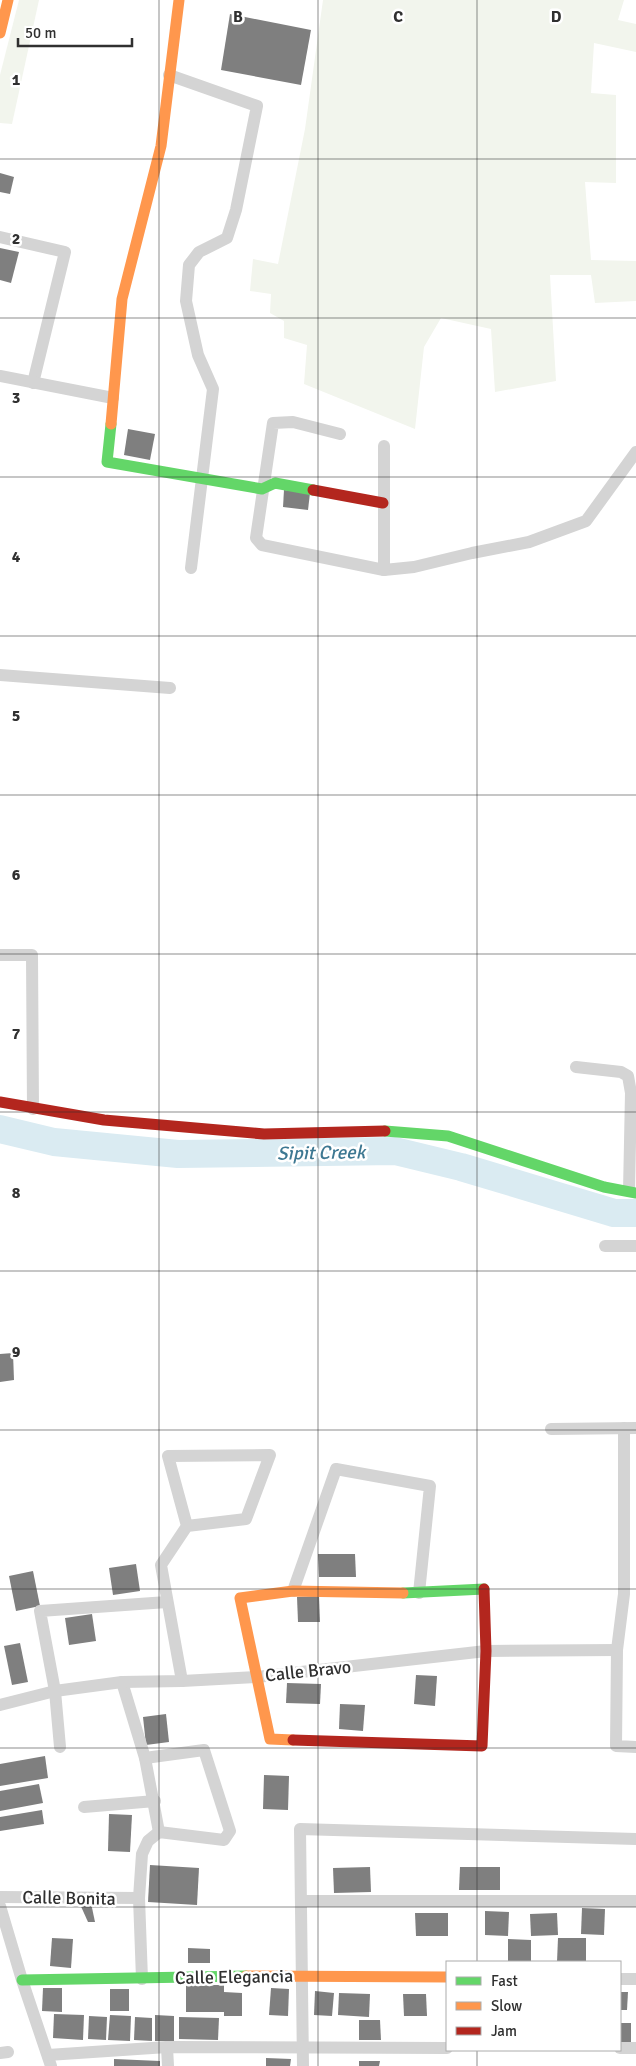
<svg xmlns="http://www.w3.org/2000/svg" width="636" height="2066" font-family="Signika,sans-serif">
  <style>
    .green { fill: #f2f5ed }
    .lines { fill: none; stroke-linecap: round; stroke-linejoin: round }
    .river { stroke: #daebf2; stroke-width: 28 }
    .building { fill: #7f7f7f }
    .street { stroke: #d4d4d4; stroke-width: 12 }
    .fast { stroke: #63d668; stroke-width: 11 }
    .slow { stroke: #ff974d; stroke-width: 11 }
    .jam { stroke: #b3261e; stroke-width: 11 }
    .grid { fill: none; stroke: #303030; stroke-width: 1; stroke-opacity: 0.55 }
    .labels { text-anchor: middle; stroke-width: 5; stroke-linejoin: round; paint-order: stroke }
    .street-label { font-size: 18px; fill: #303030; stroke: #fff }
    .water-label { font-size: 19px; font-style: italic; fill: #3d7892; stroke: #fff }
    .grid-label { font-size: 16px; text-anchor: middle; font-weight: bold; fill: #303030; stroke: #fff; stroke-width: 5; stroke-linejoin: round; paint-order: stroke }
  </style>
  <rect width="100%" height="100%" fill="#fff"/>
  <g class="green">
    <polygon points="19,0 39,0 12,124 0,123 0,75"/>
    <polygon points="323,0 624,0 618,20 636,24 636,52 594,43 591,93 616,95 616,183 585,182 591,260 636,261 636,301 595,303 591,275 550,275 556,381 495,392 491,329 441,318 424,347 415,429 304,384 307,345 284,338 284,321 270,313 271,294 250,291 253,259 278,264 305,129"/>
  </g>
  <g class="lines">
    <polyline class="river" points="0,1129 54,1142 178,1154 395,1151 461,1167 614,1213 636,1213"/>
  </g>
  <g class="building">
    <polygon points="230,14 311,30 301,85 221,70"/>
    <polygon points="0,173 14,177 10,194 0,192"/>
    <polygon points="0,248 19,252 11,283 0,280"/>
    <polygon points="128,429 155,434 150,460 124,455"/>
    <polygon points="284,490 310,493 308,510 283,507"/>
    <polygon points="13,1353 14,1380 0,1382 0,1354"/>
    <polygon points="318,1554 355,1554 356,1577 319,1577"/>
    <polygon points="136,1564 140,1591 113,1595 109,1568"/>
    <polygon points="33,1571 40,1606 16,1611 9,1576"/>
    <polygon points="319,1596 320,1622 298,1622 297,1597"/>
    <polygon points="92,1614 96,1641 69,1645 65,1618"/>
    <polygon points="20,1643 28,1682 12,1685 4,1646"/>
    <polygon points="416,1675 437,1676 435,1706 414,1704"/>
    <polygon points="287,1683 321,1684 320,1704 286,1703"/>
    <polygon points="340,1704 365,1705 363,1731 339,1729"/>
    <polygon points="166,1714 169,1742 146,1745 143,1717"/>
    <polygon points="45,1756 48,1778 0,1786 0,1764"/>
    <polygon points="264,1775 289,1776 288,1810 263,1809"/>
    <polygon points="39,1784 43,1803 0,1811 0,1791"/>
    <polygon points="42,1810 44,1824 0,1831 0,1817"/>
    <polygon points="109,1814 132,1815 130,1852 108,1851"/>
    <polygon points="150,1865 199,1868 197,1905 148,1902"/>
    <polygon points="370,1867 371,1892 334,1893 333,1868"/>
    <polygon points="460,1867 500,1867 500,1890 459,1890"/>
    <polygon points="79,1902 91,1903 95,1922 88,1922"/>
    <polygon points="582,1908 605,1909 604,1935 581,1934"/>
    <polygon points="485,1911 509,1912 508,1936 485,1935"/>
    <polygon points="415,1913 448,1913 448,1936 416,1936"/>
    <polygon points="557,1913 558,1935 531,1936 530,1914"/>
    <polygon points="52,1938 73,1939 71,1968 50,1966"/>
    <polygon points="558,1938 586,1938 586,1962 557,1962"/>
    <polygon points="508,1939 531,1940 531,1962 508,1962"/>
    <polygon points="188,1948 210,1949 210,1963 188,1963"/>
    <polygon points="186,1985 224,1985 224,1992 242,1993 242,2016 224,2016 224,2012 186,2012"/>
    <polygon points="43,1988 62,1988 62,2012 42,2011"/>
    <polygon points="271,1988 289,1989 288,2016 269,2015"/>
    <rect x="110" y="1989" width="19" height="22"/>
    <polygon points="315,1991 334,1993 332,2016 314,2015"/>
    <polygon points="620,1992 628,1992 627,2010 620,2010"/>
    <polygon points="339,1993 370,1994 369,2017 338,2015"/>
    <polygon points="403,1994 426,1994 427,2016 404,2016"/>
    <polygon points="54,2014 84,2015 83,2040 53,2038"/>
    <polygon points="110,2015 131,2016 130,2041 108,2040"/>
    <polygon points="155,2015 174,2016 174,2041 155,2041"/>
    <polygon points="89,2016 107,2017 106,2040 88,2039"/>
    <polygon points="135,2017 152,2018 152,2041 134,2040"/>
    <polygon points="179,2017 219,2018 218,2040 179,2039"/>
    <polygon points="359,2020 380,2020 381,2040 359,2040"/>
    <rect x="620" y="2023" width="11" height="19"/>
    <polygon points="266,2058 291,2059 290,2066 266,2066"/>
    <polygon points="114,2059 160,2061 160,2066 114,2066"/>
    <polygon points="359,2061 380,2061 379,2066 359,2066"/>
  </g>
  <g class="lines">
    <g class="street">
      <polyline points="169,75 257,106 236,210 227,238 199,252 189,265 186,301 198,355 213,389 191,568"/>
      <polyline points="0,237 65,252 33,383"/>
      <polyline points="0,376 113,398"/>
      <polyline points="340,434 293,422 273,423 256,538 262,545 384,570 414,567 472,553 529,542 586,521 636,452"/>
      <polyline points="384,570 384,446"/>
      <polyline points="0,675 170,688"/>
      <polyline points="0,955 32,955 33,1109"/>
      <polyline points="576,1067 621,1072 628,1076 631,1093 629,1191"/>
      <polyline points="605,1246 636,1246"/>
      <polyline points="624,1428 624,1594 617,1650 616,1746 636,1747"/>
      <polyline points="551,1429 636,1428"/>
      <polyline points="293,1591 336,1469 430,1486 419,1593"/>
      <polyline points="182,1681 161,1565 187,1526 168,1456 270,1455 246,1519 187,1526"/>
      <polyline points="122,1682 145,1758 159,1832"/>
      <polyline points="0,1705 55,1691 122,1682 182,1681 257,1677 486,1651 617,1650"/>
      <polyline points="60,1747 55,1691 40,1611 167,1602"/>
      <polyline points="84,1807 155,1801"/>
      <polyline points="0,1897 139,1898"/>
      <polyline points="301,1901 636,1901"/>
      <polyline points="0,1906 22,1980 51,2066"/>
      <polyline points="142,1979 139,1898 142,1854 148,1841 159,1832 224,1840 230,1831 204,1750 145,1758"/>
      <polyline points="620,1979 636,1979"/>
      <polyline points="167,2047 168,2066"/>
      <polyline points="620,2048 636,2048"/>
      <polyline points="0,2053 8,2052"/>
      <polyline points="48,2055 167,2047 447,2048"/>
      <polyline points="303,2066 300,1829 636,1839"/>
    </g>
    <g class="fast">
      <polyline points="111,424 107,462 262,489 275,483 313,490"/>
      <polyline points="385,1131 448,1136 604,1187 636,1193"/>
      <polyline points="403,1593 484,1589"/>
      <polyline points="22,1980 246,1976"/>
    </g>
    <g class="slow">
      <polyline points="0,33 8,0"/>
      <polyline points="111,424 122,299 161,146 179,0"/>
      <polyline points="293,1740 270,1739 240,1598 293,1591 403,1593"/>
      <polyline points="246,1976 447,1977"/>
    </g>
    <g class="jam">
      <polyline points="313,490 383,503"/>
      <polyline points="0,1102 104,1120 264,1134 385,1131"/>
      <polyline points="293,1740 482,1746 486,1651 484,1589"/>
    </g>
  </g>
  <path class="grid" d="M159,0V2066M318,0V2066M477,0V1962M0,159H636M0,318H636M0,477H636M0,636H636M0,795H636M0,954H636M0,1112H636M0,1271H636M0,1430H636M0,1589H636M0,1748H636M0,1907H636M477,2050V2066"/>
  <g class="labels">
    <g class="street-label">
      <text transform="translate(308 1671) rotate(-6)" y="6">Calle Bravo</text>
      <text transform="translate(69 1898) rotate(1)" y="6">Calle Bonita</text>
      <text transform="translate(234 1977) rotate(-1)" y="6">Calle Elegancia</text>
    </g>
    <g class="water-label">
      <text transform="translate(321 1152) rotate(-1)" y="7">Sipit Creek</text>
    </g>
  </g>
  <g class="grid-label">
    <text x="238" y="22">B</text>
    <text x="398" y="22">C</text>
    <text x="556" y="22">D</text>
    <text x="16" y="85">1</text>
    <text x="16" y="244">2</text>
    <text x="16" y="403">3</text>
    <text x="16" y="562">4</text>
    <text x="16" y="721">5</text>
    <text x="16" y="880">6</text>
    <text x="16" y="1039">7</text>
    <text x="16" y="1198">8</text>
    <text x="16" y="1357">9</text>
  </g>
  <rect x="446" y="1961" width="175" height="90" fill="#ffffff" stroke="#acacac"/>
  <rect x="456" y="1977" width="25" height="8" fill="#63d668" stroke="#acacac"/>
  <text x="491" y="1986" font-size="15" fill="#303030">Fast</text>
  <rect x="456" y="2002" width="25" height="8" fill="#ff974d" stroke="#acacac"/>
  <text x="491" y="2011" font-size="15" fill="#303030">Slow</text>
  <rect x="456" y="2027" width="25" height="8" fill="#b3261e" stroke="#acacac"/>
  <text x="491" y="2036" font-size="15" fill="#303030">Jam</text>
  <path d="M18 38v8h114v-8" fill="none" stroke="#303030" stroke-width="2.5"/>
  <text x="25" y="38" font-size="15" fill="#303030" stroke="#ffffff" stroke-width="4" paint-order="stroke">50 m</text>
</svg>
